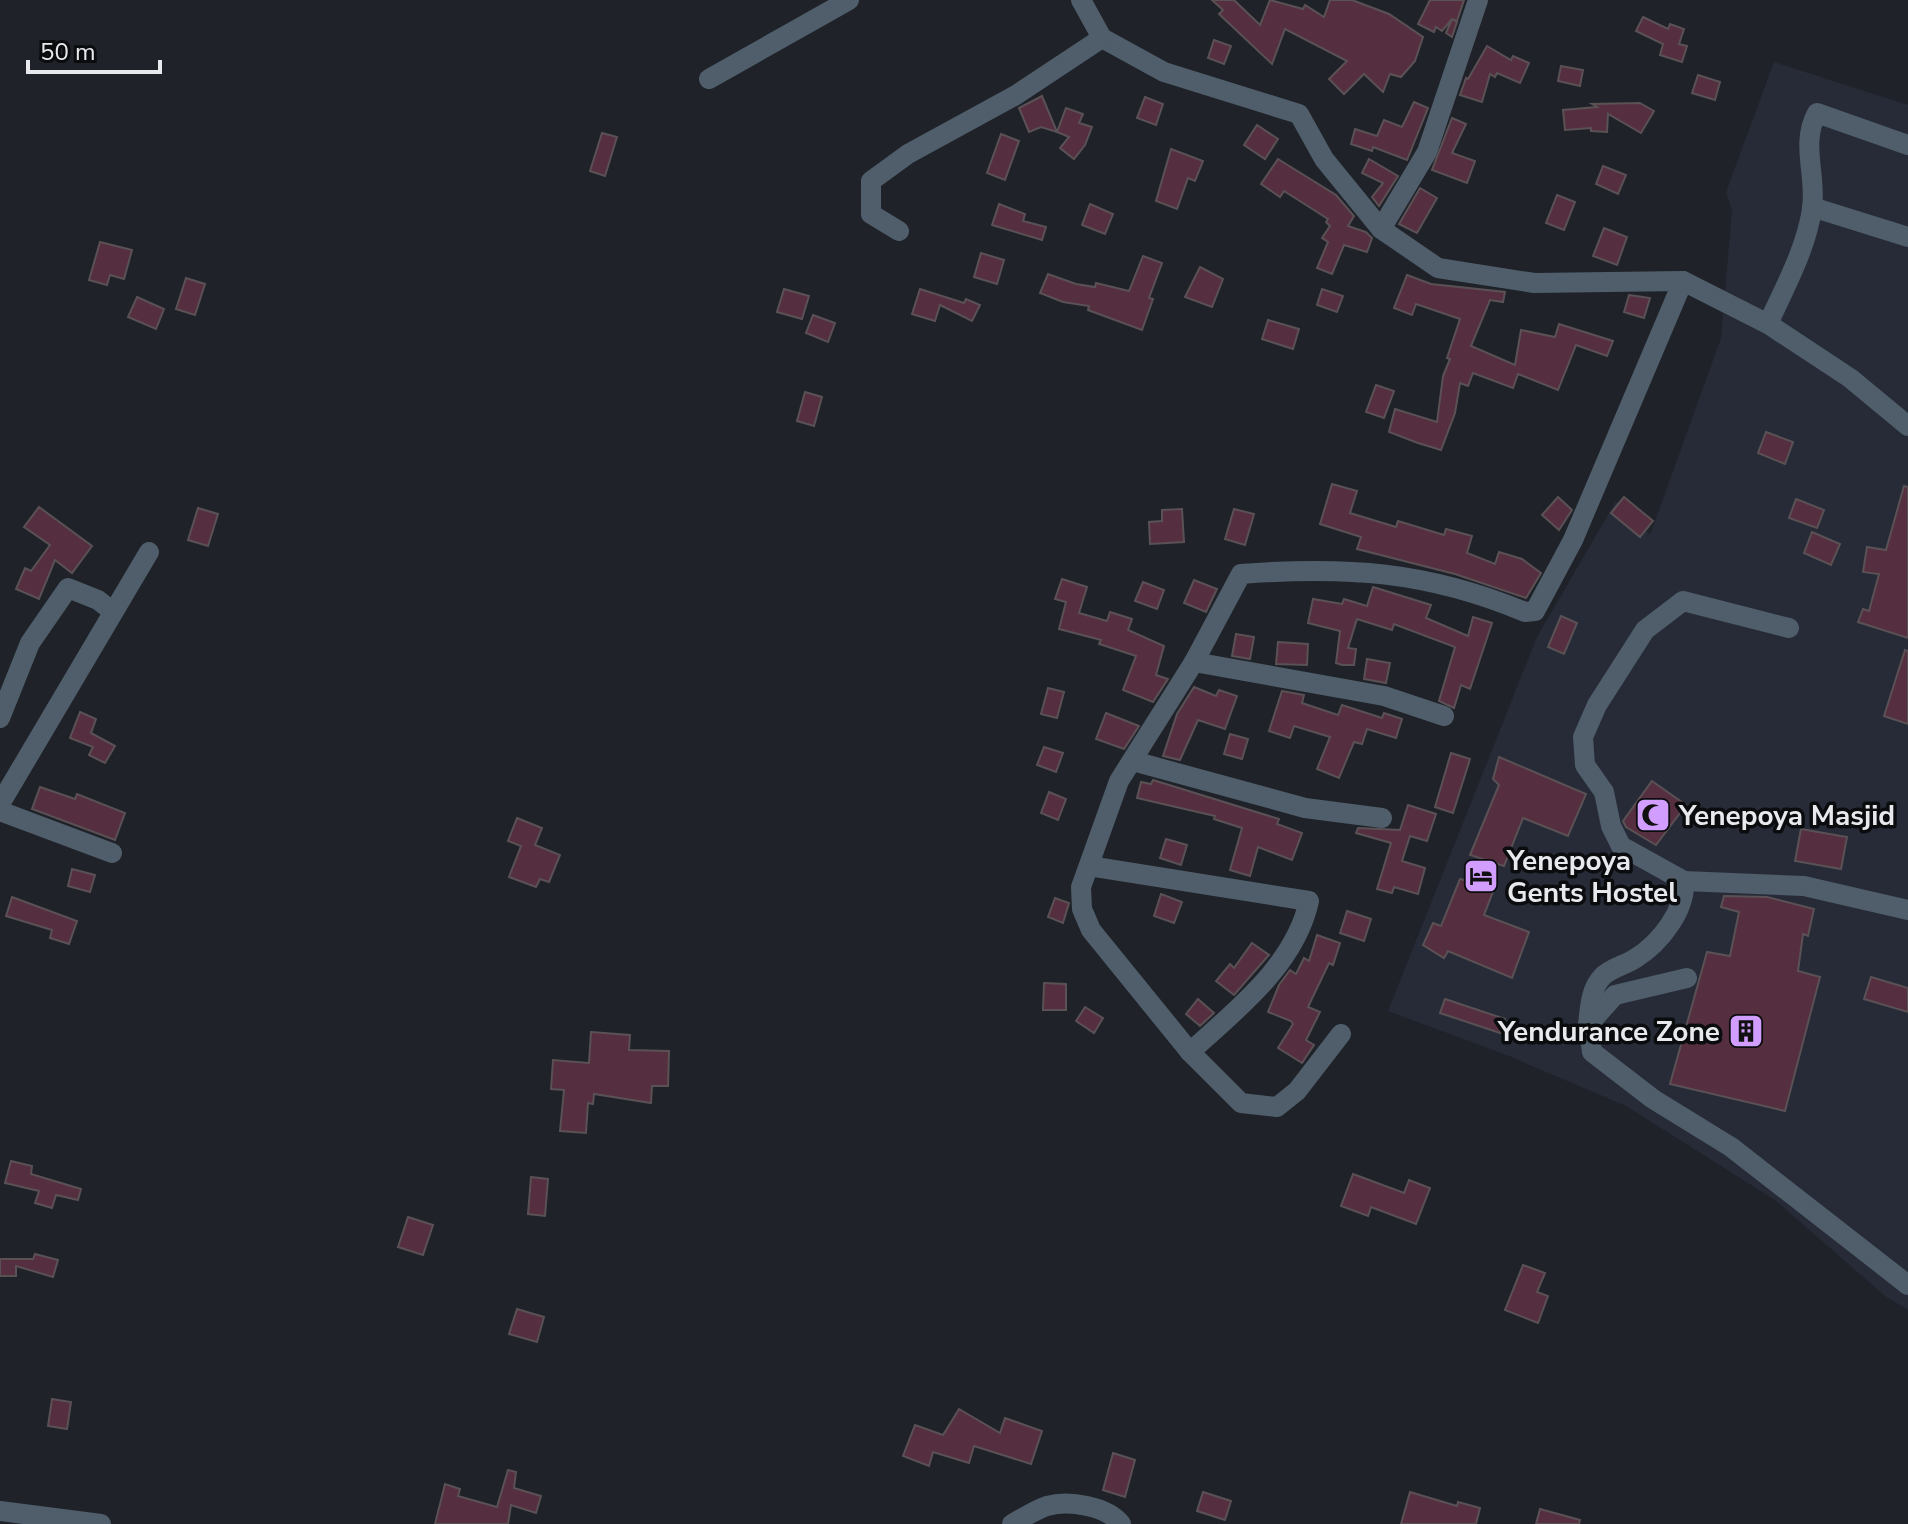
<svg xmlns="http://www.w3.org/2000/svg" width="1908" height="1524" font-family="'Nunito Sans',sans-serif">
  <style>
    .built { fill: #262b37 }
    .building { fill: #552f3f; stroke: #5a5155; stroke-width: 2 }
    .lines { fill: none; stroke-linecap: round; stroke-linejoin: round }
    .street { stroke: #4f5e6a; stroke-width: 20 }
    .labels { text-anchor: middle; stroke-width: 7; stroke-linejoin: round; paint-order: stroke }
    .poi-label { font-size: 28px; font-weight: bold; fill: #e7e9ed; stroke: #0a0c0e; text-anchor: start }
  </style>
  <rect width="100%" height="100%" fill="#1f2229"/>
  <polygon class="built" points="1774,62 1908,105 1908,1310 1885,1296 1775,1200 1626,1106 1509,1056 1388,1011 1537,637 1616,501 1650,535 1721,338 1732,211 1726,192"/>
  <g class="building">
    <polygon points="1212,0 1234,0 1260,25 1270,0 1303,9 1305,5 1324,17 1330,0 1352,0 1389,14 1423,37 1415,61 1401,77 1390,74 1383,92 1364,74 1344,94 1329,79 1347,61 1285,29 1272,64 1219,14 1223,10"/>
    <polygon points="1430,0 1464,0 1457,21 1452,19 1457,22 1452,37 1446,33 1452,19 1442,31 1436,27 1434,32 1418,24"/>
    <polygon points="1643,17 1668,29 1670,24 1684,29 1679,44 1687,46 1682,62 1660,55 1663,44 1636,31"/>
    <polygon points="1214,40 1231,46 1224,64 1208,58"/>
    <polygon points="1487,46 1511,60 1513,56 1529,63 1520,83 1497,73 1495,77 1490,74 1482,102 1460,95 1466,78 1468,79"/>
    <polygon points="1561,66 1583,70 1580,86 1558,81"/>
    <polygon points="1698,75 1720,82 1715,100 1692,93"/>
    <polygon points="1042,96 1057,132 1041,127 1029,132 1019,108"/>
    <polygon points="1145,97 1163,104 1156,125 1137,118"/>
    <polygon points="1414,102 1428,108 1407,160 1373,147 1372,151 1351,144 1355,129 1377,136 1384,120 1402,127"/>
    <polygon points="1640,103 1654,111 1641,133 1608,114 1607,132 1591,131 1591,128 1565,130 1563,110 1597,107 1592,104"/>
    <polygon points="1066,108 1083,114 1079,123 1092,127 1085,145 1074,159 1060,148 1069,137 1057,132"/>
    <polygon points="1452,118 1466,124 1452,153 1475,161 1467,183 1432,170"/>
    <polygon points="1257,125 1278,139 1265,159 1244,145"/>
    <polygon points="602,133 617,137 605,176 590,171"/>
    <polygon points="1001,134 1019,141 1005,180 987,173"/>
    <polygon points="1171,149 1203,161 1195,181 1188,178 1177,209 1156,201"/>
    <polygon points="1278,159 1336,195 1354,216 1348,226 1366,232 1372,238 1367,252 1344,245 1332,274 1317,268 1328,242 1322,238 1330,226 1326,222 1328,219 1284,191 1280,197 1261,184"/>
    <polygon points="1369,159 1398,176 1379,206 1372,197 1383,183 1362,173"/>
    <polygon points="1603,166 1626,175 1618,194 1596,184"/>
    <polygon points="1420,188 1437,198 1417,233 1399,224"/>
    <polygon points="1557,195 1575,202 1564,230 1546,223"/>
    <polygon points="999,204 1025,214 1023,221 1046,227 1042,240 992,225"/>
    <polygon points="1090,204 1113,214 1105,234 1082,225"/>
    <polygon points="1604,228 1627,237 1617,265 1593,256"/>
    <polygon points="100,242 132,250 124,279 110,275 107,285 89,280"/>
    <polygon points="981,253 1004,260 997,284 974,277"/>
    <polygon points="1143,256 1162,263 1149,298 1153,299 1142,330 1088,310 1089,306 1063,302 1040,293 1048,274 1076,284 1095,287 1096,283 1129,291"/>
    <polygon points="1200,267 1223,279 1212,307 1185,297"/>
    <polygon points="1407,275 1431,284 1505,292 1503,302 1490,300 1471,346 1515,365 1521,330 1555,337 1559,324 1613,341 1607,356 1576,345 1558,390 1518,374 1513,388 1473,373 1468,386 1460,383 1455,413 1441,450 1418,443 1389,432 1395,409 1437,422 1443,376 1450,359 1447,358 1460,319 1416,304 1412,315 1394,308"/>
    <polygon points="186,278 205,284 195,315 176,309"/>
    <polygon points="784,289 809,296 802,319 777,312"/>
    <polygon points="920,289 964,303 966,299 980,305 972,321 940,305 935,321 912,314"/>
    <polygon points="1322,289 1343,296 1337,312 1317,305"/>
    <polygon points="1629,295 1650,298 1644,318 1624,312"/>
    <polygon points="137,297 164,309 156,329 128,317"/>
    <polygon points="813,315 835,323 828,342 806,333"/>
    <polygon points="1268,320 1299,329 1293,349 1262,339"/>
    <polygon points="1376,385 1394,391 1384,418 1366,412"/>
    <polygon points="805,392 822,397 814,426 797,421"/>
    <polygon points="1766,432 1793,442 1785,464 1758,453"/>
    <polygon points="1332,484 1357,491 1350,513 1396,527 1398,521 1444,535 1446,529 1472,536 1467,553 1495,564 1499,552 1522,559 1541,573 1526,598 1455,574 1357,549 1361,537 1320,524"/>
    <polygon points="1904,486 1908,487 1908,638 1858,622 1863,609 1869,611 1879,574 1863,572 1867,547 1886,550"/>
    <polygon points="1558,497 1572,510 1559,530 1542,515"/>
    <polygon points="1624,497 1653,521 1640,537 1611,513"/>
    <polygon points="1796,499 1824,510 1817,528 1789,518"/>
    <polygon points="39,507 92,546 72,573 55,560 39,599 16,589 25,568 31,571 50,545 24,527"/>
    <polygon points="198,508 218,514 208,546 188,540"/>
    <polygon points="1182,509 1184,542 1150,544 1149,522 1162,521 1162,510"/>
    <polygon points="1234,509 1254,514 1245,545 1225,539"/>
    <polygon points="1812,532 1840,544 1831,565 1804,553"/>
    <polygon points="1062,579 1087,587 1079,613 1107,621 1110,612 1132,619 1128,630 1164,646 1156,675 1168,679 1153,702 1123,690 1136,656 1099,644 1101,640 1059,629 1066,602 1055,599"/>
    <polygon points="1194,580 1217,589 1206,612 1184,603"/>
    <polygon points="1143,582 1164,590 1157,609 1135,601"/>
    <polygon points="1373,587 1431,605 1426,618 1468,636 1473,617 1492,623 1470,689 1461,685 1454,708 1439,701 1455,647 1394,624 1392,630 1357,619 1348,648 1356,649 1354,665 1342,665 1336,663 1340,631 1308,623 1313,599 1342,604 1344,599 1367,606"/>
    <polygon points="1561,616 1577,623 1564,654 1548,647"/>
    <polygon points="1236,634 1254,637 1250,659 1232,656"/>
    <polygon points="1278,642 1308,644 1307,665 1276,664"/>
    <polygon points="1905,650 1908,651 1908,724 1884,716"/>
    <polygon points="1367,659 1390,663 1386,683 1364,679"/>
    <polygon points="1194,687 1216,696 1219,690 1237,696 1225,729 1198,720 1180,760 1163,756 1177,714"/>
    <polygon points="1048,688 1064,692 1057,718 1041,714"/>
    <polygon points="1282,691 1304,695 1302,703 1338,715 1342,705 1382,718 1384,713 1402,719 1396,738 1367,729 1362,744 1354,742 1339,778 1317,769 1330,737 1294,726 1290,738 1269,731"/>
    <polygon points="80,712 96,719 91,733 115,746 105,763 89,755 93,747 70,738"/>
    <polygon points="1106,713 1139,726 1124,749 1096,739"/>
    <polygon points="1230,734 1248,739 1242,759 1224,754"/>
    <polygon points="1044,747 1063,753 1056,772 1037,765"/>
    <polygon points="1451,753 1470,759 1453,813 1435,807"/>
    <polygon points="1499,757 1586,794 1568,836 1523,818 1504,866 1470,855 1499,785 1493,779"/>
    <polygon points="1153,780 1279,819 1277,824 1302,833 1292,860 1258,847 1250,876 1230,870 1242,828 1214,819 1215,816 1137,798 1141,782 1151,784"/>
    <polygon points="1652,781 1686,805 1656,845 1626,827 1623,821"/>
    <polygon points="40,787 75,799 77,794 125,813 115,840 32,809"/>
    <polygon points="1049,792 1066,799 1058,820 1041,813"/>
    <polygon points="1408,805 1436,814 1427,841 1410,836 1402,861 1425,868 1418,894 1394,887 1392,893 1377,889 1391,843 1356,833 1358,828 1400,830"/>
    <polygon points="517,818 542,828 535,845 560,855 549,882 540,879 536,887 509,877 521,846 508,841"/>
    <polygon points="1801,829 1847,837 1841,869 1795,861"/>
    <polygon points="1166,839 1187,845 1181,865 1160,858"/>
    <polygon points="72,869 95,875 90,892 68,886"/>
    <polygon points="1460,879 1494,889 1484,915 1529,932 1512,978 1448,951 1444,958 1423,945 1433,923 1441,926"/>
    <polygon points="1161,894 1182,902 1174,923 1154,916"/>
    <polygon points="1724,896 1767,897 1814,909 1808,936 1803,934 1798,971 1820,977 1785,1111 1670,1084 1707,952 1730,956 1739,912 1721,907"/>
    <polygon points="12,897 77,921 69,944 50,938 52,930 6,916"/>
    <polygon points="1055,898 1069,903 1063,923 1048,917"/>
    <polygon points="1347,911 1371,919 1364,941 1340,933"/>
    <polygon points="1317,935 1340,943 1333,965 1329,963 1308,1007 1320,1012 1306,1040 1314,1045 1302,1063 1278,1048 1293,1024 1291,1021 1268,1012 1279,985 1290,970 1296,974 1304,958 1309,961"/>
    <polygon points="1252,943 1269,955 1234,995 1216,981 1230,964 1234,968"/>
    <polygon points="1871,977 1908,988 1908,1012 1864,999"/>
    <polygon points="1044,983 1066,984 1066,1010 1043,1010"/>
    <polygon points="1198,999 1214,1013 1200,1026 1186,1014"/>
    <polygon points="1445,999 1505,1019 1500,1033 1440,1013"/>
    <polygon points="1085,1007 1103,1018 1094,1033 1076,1021"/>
    <polygon points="591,1032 630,1035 629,1050 669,1051 668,1086 652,1086 651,1103 594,1094 593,1104 588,1103 586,1133 560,1131 564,1090 551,1089 553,1060 589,1063"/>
    <polygon points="11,1161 32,1166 31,1174 81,1189 78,1200 56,1195 52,1208 35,1203 39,1191 5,1183"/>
    <polygon points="1353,1174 1404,1193 1409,1180 1430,1188 1416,1224 1371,1207 1368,1216 1341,1206"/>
    <polygon points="531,1177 548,1179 545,1216 528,1214"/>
    <polygon points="408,1217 433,1225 423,1255 398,1247"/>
    <polygon points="35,1254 58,1260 53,1277 16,1266 16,1276 0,1276 0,1259 33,1259"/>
    <polygon points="1523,1265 1545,1273 1537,1292 1548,1296 1538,1323 1505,1310"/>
    <polygon points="517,1309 544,1317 537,1342 509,1334"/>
    <polygon points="52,1399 71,1402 67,1429 48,1426"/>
    <polygon points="959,1409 1000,1433 1005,1418 1042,1431 1031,1464 974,1446 969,1463 933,1452 929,1466 903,1456 915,1425 943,1435"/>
    <polygon points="1113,1453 1135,1460 1125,1497 1103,1490"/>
    <polygon points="508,1470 516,1472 514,1488 541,1496 536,1513 511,1505 508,1524 435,1524 445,1484 460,1489 458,1496 497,1507"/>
    <polygon points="1203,1492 1231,1501 1225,1520 1197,1511"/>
    <polygon points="1410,1492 1457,1506 1458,1502 1480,1508 1476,1524 1401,1524"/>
    <polygon points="1540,1509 1580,1520 1579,1524 1536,1524"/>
  </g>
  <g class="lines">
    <g class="street">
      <polyline points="1081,0 1102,38 1164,72 1299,114 1324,159 1381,229 1438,268 1534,283 1683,281 1768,324 1850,378 1908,426"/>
      <polyline points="709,79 849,0"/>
      <polyline points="1812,207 1908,237"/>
      <polyline points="1381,229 1427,152 1478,0"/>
      <polyline points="899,231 871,214 871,181 908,154 1016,95 1102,38"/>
      <path d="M1768,324C1785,287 1806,249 1812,209C1817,175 1800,144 1817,113L1908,145"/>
      <polyline points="1194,662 1384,696 1444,716"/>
      <polyline points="0,718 30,643 68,588 98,600 112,611"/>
      <polyline points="1133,761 1305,808 1382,818"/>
      <polyline points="0,804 149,552"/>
      <polyline points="0,811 112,853"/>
      <path d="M1089,866L1309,901C1295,965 1236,1010 1190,1052"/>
      <polyline points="1684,881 1804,886 1908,910"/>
      <polyline points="1687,978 1615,995 1588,1025 1592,1052 1653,1099 1731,1147 1908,1285"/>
      <path d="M1588,1025C1590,1008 1590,990 1602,977C1610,968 1626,965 1636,958C1660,943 1686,910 1684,881L1621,846L1611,826L1604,792L1585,765L1583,737L1597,705L1645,630L1683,601L1789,628"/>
      <path d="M1341,1034L1297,1091L1277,1107L1241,1103L1190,1052L1091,930L1082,909L1081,887L1119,781L1194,662L1241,574C1345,566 1427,571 1525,612L1535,611L1573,540L1683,281"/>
      <polyline points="0,1511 101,1524"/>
      <path d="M1012,1524C1023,1518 1035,1510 1047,1506C1069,1500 1107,1506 1121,1524"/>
    </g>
  </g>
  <defs>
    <g id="mosque-square" transform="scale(1.8)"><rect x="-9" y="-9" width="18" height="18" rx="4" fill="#d19dfe" stroke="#0a0c0e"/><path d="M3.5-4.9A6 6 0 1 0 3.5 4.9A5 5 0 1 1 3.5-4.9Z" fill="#111"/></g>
    <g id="hotel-square" transform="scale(1.8)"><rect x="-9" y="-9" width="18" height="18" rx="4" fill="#d19dfe" stroke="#0a0c0e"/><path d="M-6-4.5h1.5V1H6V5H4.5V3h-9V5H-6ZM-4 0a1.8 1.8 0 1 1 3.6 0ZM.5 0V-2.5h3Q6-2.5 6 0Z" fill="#111"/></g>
    <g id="building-square" transform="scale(1.8)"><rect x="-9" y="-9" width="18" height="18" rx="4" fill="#d19dfe" stroke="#0a0c0e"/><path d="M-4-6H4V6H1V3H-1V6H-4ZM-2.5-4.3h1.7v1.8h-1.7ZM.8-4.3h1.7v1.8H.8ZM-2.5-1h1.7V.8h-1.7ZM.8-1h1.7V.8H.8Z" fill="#111"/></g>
  </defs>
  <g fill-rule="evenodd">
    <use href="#mosque-square" x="1653" y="815"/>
    <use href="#hotel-square" x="1481" y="876"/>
    <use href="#building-square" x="1746" y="1031"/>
  </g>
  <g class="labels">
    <g class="poi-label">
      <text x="1679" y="825">Yenepoya Masjid</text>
      <text x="1507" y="870">Yenepoya<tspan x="1507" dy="32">Gents Hostel</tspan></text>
      <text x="1720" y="1041" text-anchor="end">Yendurance Zone</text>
    </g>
  </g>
  <path d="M28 60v12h132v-12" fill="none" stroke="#e7e9ed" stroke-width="4"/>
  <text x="40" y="60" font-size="24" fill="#e7e9ed" stroke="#0a0c0e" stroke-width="6" paint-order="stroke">50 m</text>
</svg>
